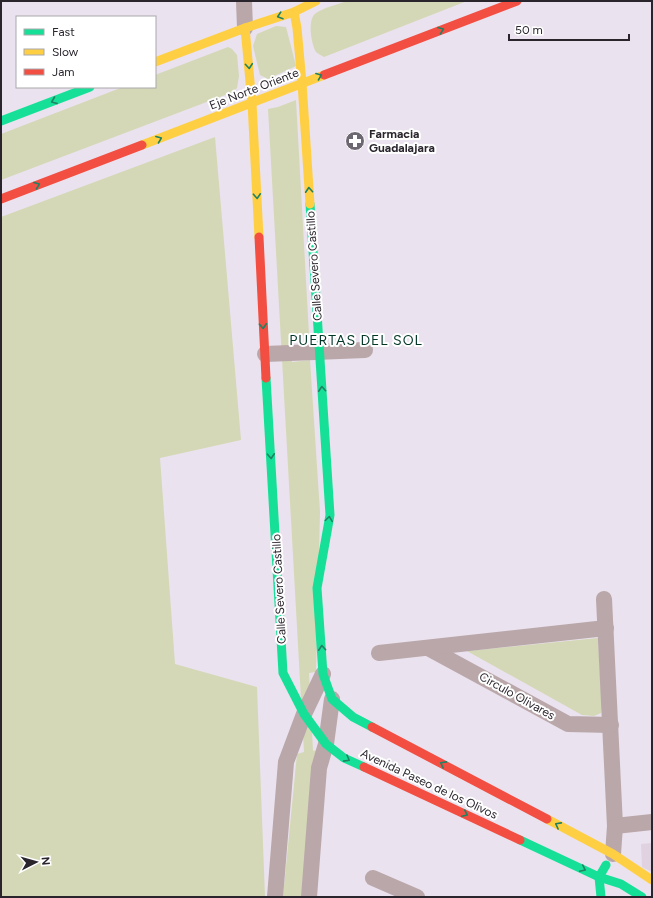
<svg xmlns="http://www.w3.org/2000/svg" width="653" height="898" font-family="Figtree,sans-serif">
  <style>
    .commercial { fill: #e0d2e0 }
    .green { fill: #d4d8b7 }
    .lines { fill: none; stroke-linecap: round; stroke-linejoin: round }
    .street { stroke: #b9a7a9; stroke-width: 16 }
    .fast { stroke: #16e098; stroke-width: 9 }
    .slow { stroke: #ffcf43; stroke-width: 9 }
    .jam { stroke: #f24e42; stroke-width: 9 }
    .oneway { stroke: #208262 }
    .labels { text-anchor: middle; stroke-width: 4; stroke-linejoin: round; paint-order: stroke }
    .street-label { font-size: 12px; fill: #2a252d; stroke: #fff }
    .poi-label { font-size: 12px; font-weight: bold; fill: #2a252d; stroke: #fff; text-anchor: start }
    .quarter-label { font-size: 14px; letter-spacing: 1px; fill: #023727; stroke: #fff }
  </style>
  <rect width="100%" height="100%" fill="#eae2ee"/>
  <polygon class="commercial" points="652,843 652,872 642,867 641,844"/>
  <g class="green">
    <path d="M346,1H467L324,57C321,55 318,54 316,52C311,43 307,19 316,13C325,7 337,5 346,1Z"/>
    <polygon points="276,26 286,27 296,66 268,79 260,75 253,46 257,34"/>
    <polygon points="228,47 232,49 237,55 239,76 237,88 233,92 1,180 1,134 123,87 155,87 155,75"/>
    <polygon points="296,100 309,335 291,337 292,362 310,360 320,512 316,672 309,673 313,751 317,750 305,897 283,897 297,754 304,752 268,109 278,107"/>
    <polygon points="215,137 241,440 160,458 175,664 257,687 265,897 1,897 1,217"/>
    <polygon points="598,638 602,708 601,713 594,716 582,715 467,651"/>
  </g>
  <g class="lines">
    <g class="street">
      <polyline points="244,1 245,28"/>
      <polyline points="265,354 365,350"/>
      <polyline points="604,599 615,826 613,854"/>
      <polyline points="428,648 568,724 611,725"/>
      <polyline points="379,653 606,628"/>
      <polyline points="615,826 652,822"/>
      <polyline points="373,878 417,897"/>
      <polyline points="275,897 286,762 304,714 323,674"/>
      <polyline points="309,897 319,768 326,744 332,699"/>
    </g>
    <g class="fast">
      <polyline points="1,121 90,87"/>
      <polyline points="310,204 330,515 317,588 323,674 332,699 353,717 372,727"/>
      <polyline points="266,378 283,673 304,714 326,744 344,758 364,767"/>
      <polyline points="520,840 599,877 621,884 642,897"/>
      <polyline points="601,897 599,877 606,865"/>
    </g>
    <g class="slow">
      <polyline points="294,12 297,28 302,83 310,204"/>
      <polyline points="245,28 252,103 259,237"/>
      <polyline points="155,62 245,28 294,12 316,1"/>
      <polyline points="142,145 324,75"/>
      <polyline points="547,819 613,854 652,880"/>
    </g>
    <g class="jam">
      <polyline points="324,75 517,1"/>
      <polyline points="1,199 142,145"/>
      <polyline points="259,237 266,378"/>
      <polyline points="372,727 547,819"/>
      <polyline points="364,767 520,840"/>
    </g>
  </g>
  <defs><path id="oneway-chevron" d="M-2-3.5L2.5 0L-2 3.5" fill="none" stroke-width="1.6" stroke-linecap="round" stroke-linejoin="round"/></defs>
  <g class="oneway">
    <use href="#oneway-chevron" transform="translate(280 16) rotate(162)"/>
    <use href="#oneway-chevron" transform="translate(441 30) rotate(-21)"/>
    <use href="#oneway-chevron" transform="translate(249 66) rotate(85)"/>
    <use href="#oneway-chevron" transform="translate(319 76) rotate(-21)"/>
    <use href="#oneway-chevron" transform="translate(54 101) rotate(159)"/>
    <use href="#oneway-chevron" transform="translate(159 139) rotate(-21)"/>
    <use href="#oneway-chevron" transform="translate(37 185) rotate(-21)"/>
    <use href="#oneway-chevron" transform="translate(309 190) rotate(-94)"/>
    <use href="#oneway-chevron" transform="translate(257 196) rotate(87)"/>
    <use href="#oneway-chevron" transform="translate(263 326) rotate(87)"/>
    <use href="#oneway-chevron" transform="translate(322 389) rotate(-94)"/>
    <use href="#oneway-chevron" transform="translate(271 456) rotate(87)"/>
    <use href="#oneway-chevron" transform="translate(329 519) rotate(-82)"/>
    <use href="#oneway-chevron" transform="translate(322 648) rotate(-94)"/>
    <use href="#oneway-chevron" transform="translate(347 759) rotate(29)"/>
    <use href="#oneway-chevron" transform="translate(443 764) rotate(-152)"/>
    <use href="#oneway-chevron" transform="translate(465 814) rotate(25)"/>
    <use href="#oneway-chevron" transform="translate(558 825) rotate(-152)"/>
    <use href="#oneway-chevron" transform="translate(583 869) rotate(25)"/>
  </g>
  <defs>
    <g id="pharmacy-disc" transform="scale(1)"><circle r="9.5" fill="#6d6771" stroke="#fff"/><path d="M-2-6h4v4h4v4h-4v4h-4v-4h-4v-4h4Z" fill="#fff"/></g>
  </defs>
  <g fill-rule="evenodd">
    <use href="#pharmacy-disc" x="355" y="141"/>
  </g>
  <g class="labels">
    <g class="street-label">
      <text transform="translate(254 89) rotate(-21)" y="4">Eje Norte Oriente</text>
      <text transform="translate(314 266) rotate(-94)" y="4">Calle Severo Castillo</text>
      <text transform="translate(279 589) rotate(-93)" y="4">Calle Severo Castillo</text>
      <text transform="translate(517 696) rotate(29)" y="4">Circulo Olivares</text>
      <text transform="translate(429 784) rotate(25)" y="4">Avenida Paseo de los Olivos</text>
    </g>
    <g class="poi-label">
      <text x="369" y="138">Farmacia<tspan x="369" dy="14">Guadalajara</tspan></text>
    </g>
    <g class="quarter-label">
      <text x="356" y="345">PUERTAS DEL SOL</text>
    </g>
  </g>
  <rect width="653" height="898" fill="none" stroke="#2a252d" stroke-width="4"/>
  <rect x="16" y="16" width="140" height="72" fill="#ffffff" stroke="#aaa8ab"/>
  <rect x="24" y="29" width="20" height="6" fill="#16e098" stroke="#aaa8ab"/>
  <text x="52" y="36" font-size="12" fill="#2a252d">Fast</text>
  <rect x="24" y="49" width="20" height="6" fill="#ffcf43" stroke="#aaa8ab"/>
  <text x="52" y="56" font-size="12" fill="#2a252d">Slow</text>
  <rect x="24" y="69" width="20" height="6" fill="#f24e42" stroke="#aaa8ab"/>
  <text x="52" y="76" font-size="12" fill="#2a252d">Jam</text>
  <g transform="translate(36 862) rotate(84)" stroke="#ffffff" stroke-width="3" paint-order="stroke">
  <path d="M0-3L7 15L0 10L-7 15Z" fill="#2a252d"/>
  <text y="-6" font-size="11" font-weight="bold" text-anchor="middle" fill="#2a252d">N</text>
  </g>
  <path d="M509 34v6h120v-6" fill="none" stroke="#2a252d" stroke-width="2"/>
  <text x="515" y="34" font-size="12" fill="#2a252d" stroke="#ffffff" stroke-width="3" paint-order="stroke">50 m</text>
</svg>
